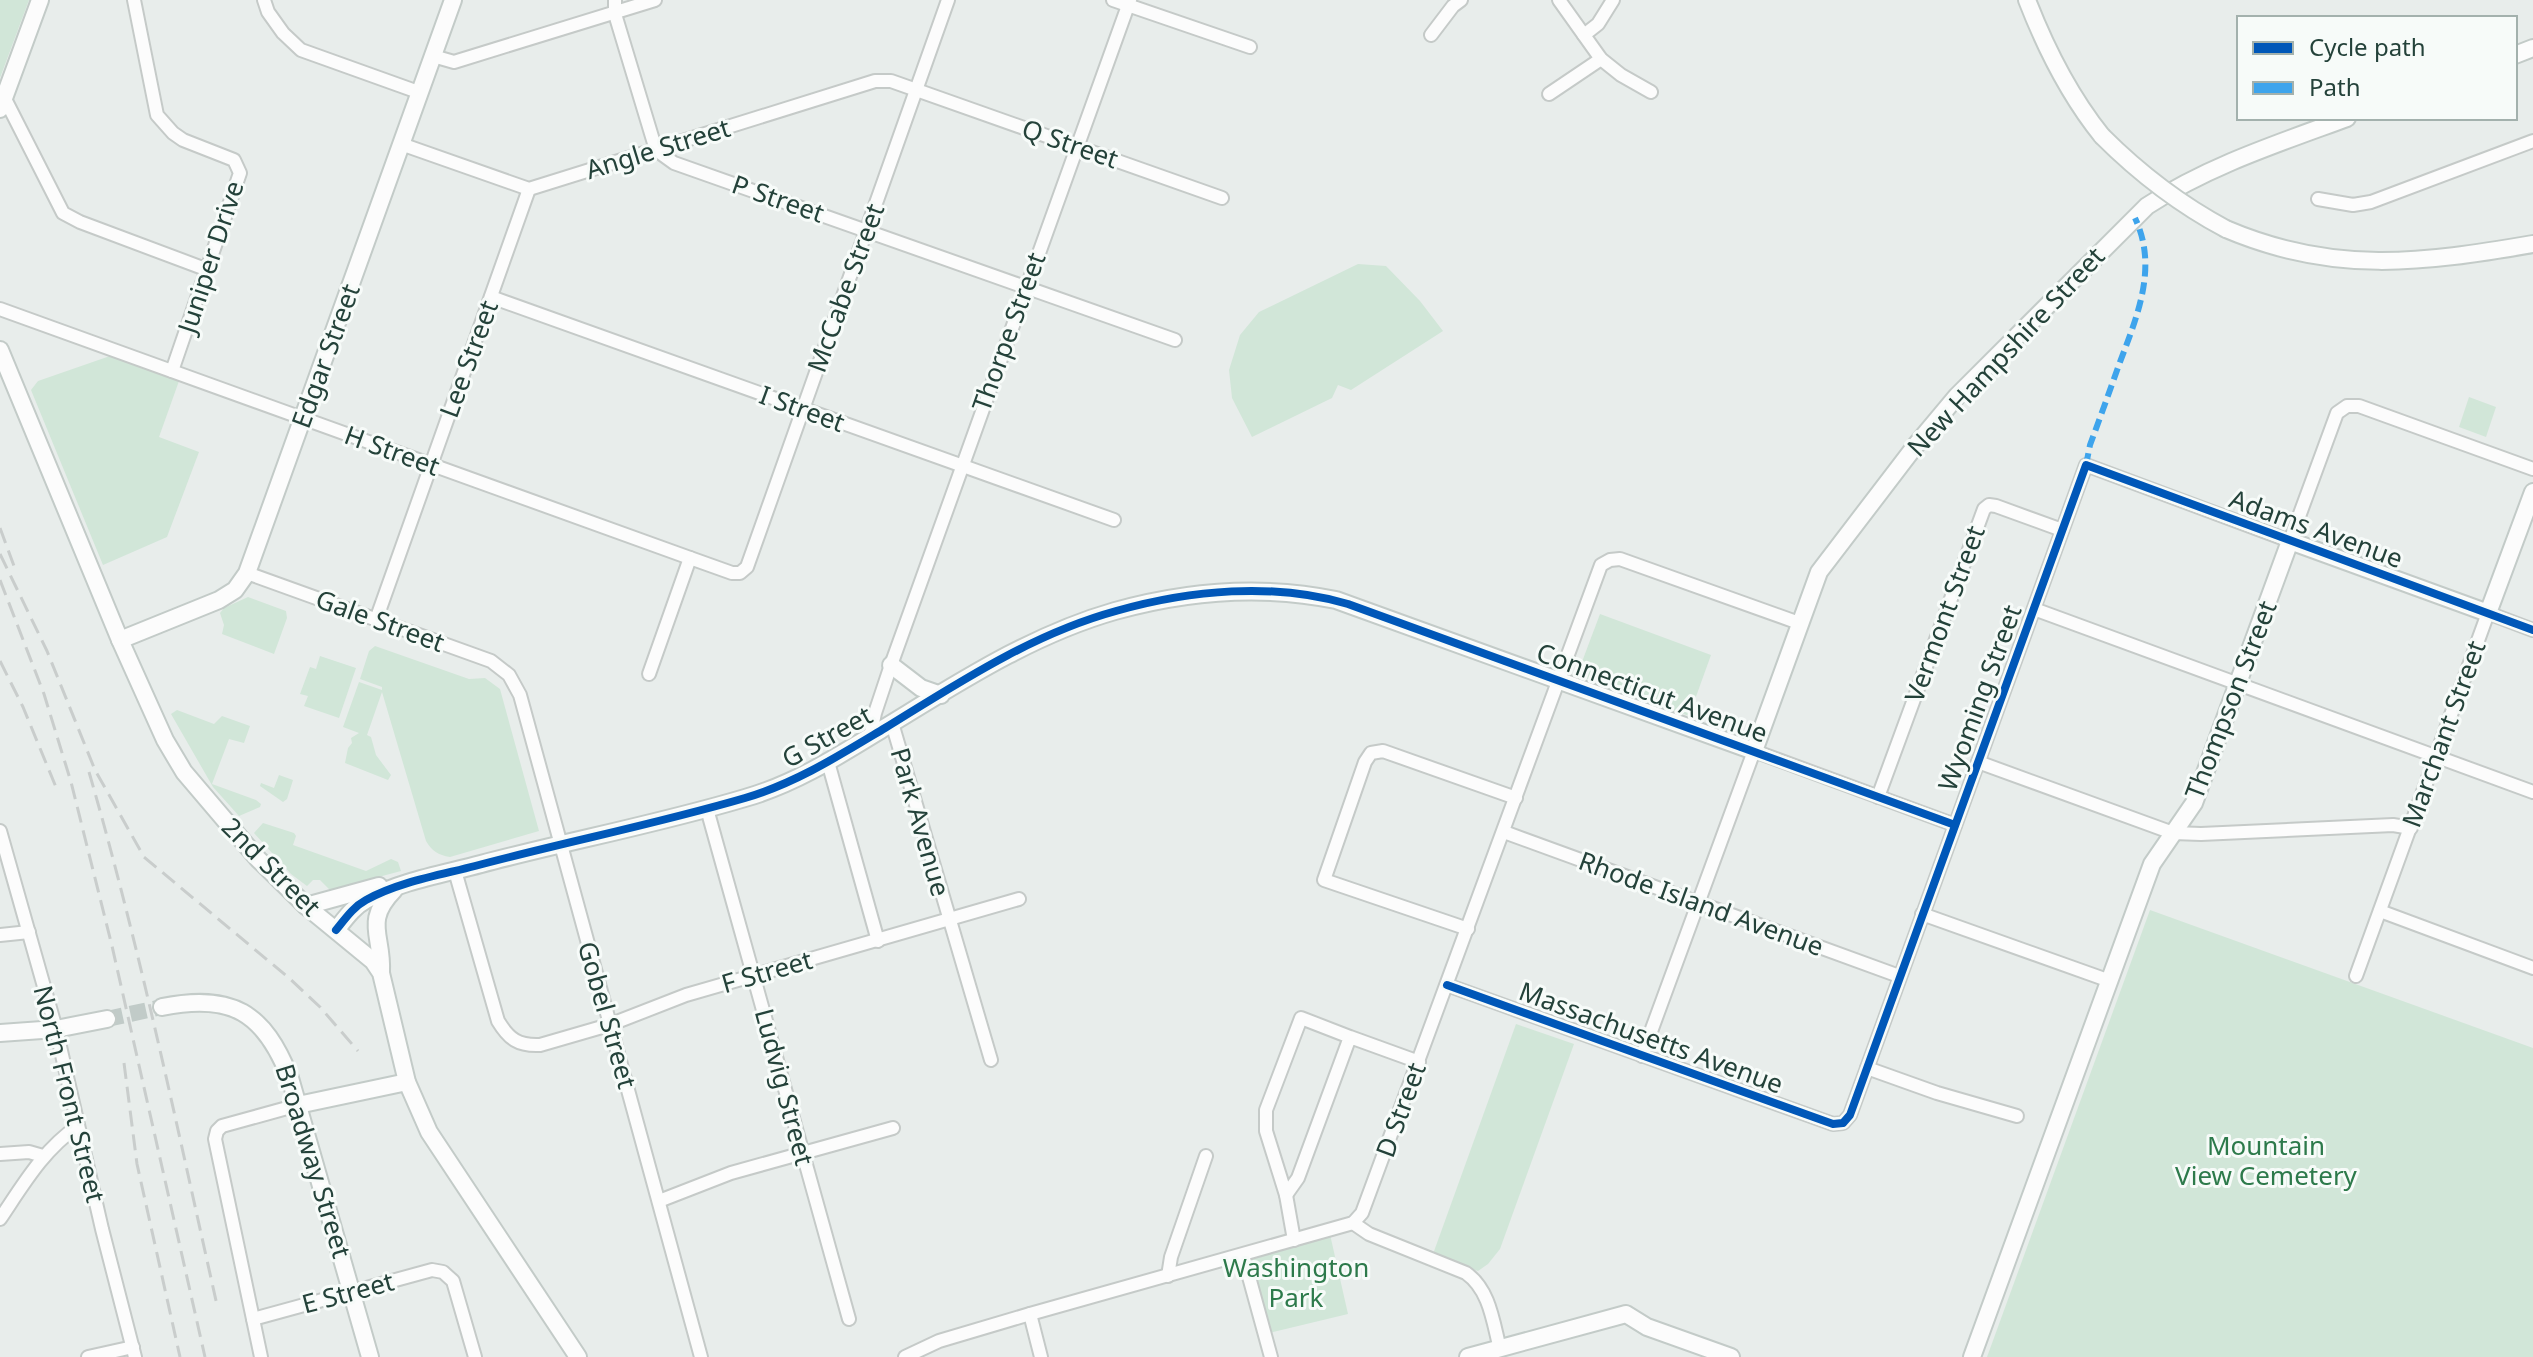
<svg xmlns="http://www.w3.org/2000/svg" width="2533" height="1357" font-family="'Noto Sans',sans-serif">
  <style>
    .green { fill: #d1e6d8 }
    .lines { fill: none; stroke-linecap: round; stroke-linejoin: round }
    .secondary-tunnel { stroke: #c1cbc8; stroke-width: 16; stroke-dasharray: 16 8; stroke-linecap: butt }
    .street-casing { stroke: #c5cac8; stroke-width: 16 }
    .secondary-casing { stroke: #c3cbc8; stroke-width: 20 }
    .street { stroke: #fcfcfc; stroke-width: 12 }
    .secondary { stroke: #fcfcfc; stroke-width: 16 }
    .rail { stroke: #c9cdcc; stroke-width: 3; stroke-dasharray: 16 8; stroke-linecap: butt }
    .secondary-bridge-casing { stroke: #c3cbc8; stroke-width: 20; stroke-linecap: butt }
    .secondary-bridge { stroke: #fcfcfc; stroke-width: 16 }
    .quiet { stroke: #3ea4ec; stroke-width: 6; stroke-dasharray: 12 6; stroke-linecap: butt }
    .cycleway-casing { stroke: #f7fbf9; stroke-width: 13 }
    .cycleway { stroke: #0057b8; stroke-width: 8 }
    .labels { text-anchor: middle; stroke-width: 6; stroke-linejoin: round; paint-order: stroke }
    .street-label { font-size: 26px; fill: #24423a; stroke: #f7fbf9 }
    .park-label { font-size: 26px; fill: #2d7a4b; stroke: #f7fbf9 }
  </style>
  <rect width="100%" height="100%" fill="#e8edeb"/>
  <g class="green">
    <polygon points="0,0 29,0 0,78"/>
    <polygon points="1358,264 1386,266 1420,301 1443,331 1351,390 1338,385 1332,398 1252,437 1232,398 1229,370 1240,335 1259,312"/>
    <polygon points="110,356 179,381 159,437 199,452 167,537 103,565 31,390 38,381"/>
    <polygon points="2469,397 2496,407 2486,437 2459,427"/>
    <polygon points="248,597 286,611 287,618 274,654 222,634 224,625 220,613 224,608"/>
    <polygon points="1600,614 1711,655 1689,716 1577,675"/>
    <path d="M375,646L469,679L485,678L500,689L539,831L450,857C438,855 432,851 426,841L382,692L367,735L371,737L376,755L391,775L388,780L345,763L348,748L352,743L351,738L359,733L343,727L359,682L382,690V687L360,679L369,651Z"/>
    <polygon points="320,656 356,668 339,718 304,706 308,696 300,694 310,667 316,669"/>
    <polygon points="177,710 214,724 222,716 250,726 244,743 229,739 212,784 256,800 261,804 260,807 239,816 213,787 171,714"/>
    <polygon points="279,775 293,780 287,799 283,802 260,786 261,783 274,788"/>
    <polygon points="263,823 294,833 296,836 293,845 366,871 391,859 398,862 401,871 330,890 320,880 313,880 307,886 291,874 254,833"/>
    <polygon points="2150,910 2533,1048 2533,1357 1987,1357"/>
    <polygon points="1516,1024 1574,1044 1500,1249 1488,1264 1478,1271 1433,1254"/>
    <polygon points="1329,1230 1348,1314 1265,1334 1243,1255"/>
  </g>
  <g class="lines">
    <polyline class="secondary-tunnel" points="107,1019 162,1007"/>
    <g class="street-casing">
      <g id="street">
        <polyline points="134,0 157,115 173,133 183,140 234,160 240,173 172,371"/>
        <polyline points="264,0 268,12 283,33 301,50 421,93"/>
        <polyline points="615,0 615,14 656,150 674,163 1175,340"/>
        <polyline points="1113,0 1250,47"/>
        <polyline points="1559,0 1601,59 1621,75 1651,92"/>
        <polyline points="1431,35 1453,6 1461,0"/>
        <polyline points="1584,35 1598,24 1613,0"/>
        <polyline points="433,56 454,62 655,0"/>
        <polyline points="1549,94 1601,59"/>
        <polyline points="4,97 63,213 80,222 208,270"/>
        <polyline points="401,144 529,189 875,81 891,81 1222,198"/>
        <polyline points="2318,199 2353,205 2371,202 2533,141"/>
        <polyline points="491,297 1114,520"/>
        <polyline points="0,309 690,558 732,573 740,573 747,567 948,0"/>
        <polyline points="247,573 491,661 509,675 520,695 701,1357"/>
        <polyline points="2034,609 2533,792"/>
        <polyline points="376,620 529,189"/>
        <polyline points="649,674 690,558"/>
        <polyline points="892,723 991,1060"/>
        <polyline points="870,737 875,713 891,665 1130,0"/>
        <polyline points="828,762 878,941"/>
        <polyline points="1978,762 2173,833 2201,834 2393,825 2411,828"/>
        <polyline points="1878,797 1984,509 1989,505 1996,506 2062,530"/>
        <polyline points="707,809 849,1319"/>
        <polyline points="0,831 56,1029 102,1229 135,1357"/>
        <polyline points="1504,832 1899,976"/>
        <path d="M455,871L498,1021C509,1039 518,1046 540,1045L609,1025L686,995L1019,899"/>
        <polyline points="2380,911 2533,968"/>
        <polyline points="1922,914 2110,981"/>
        <polyline points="1468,929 1324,880 1365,762 1371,753 1383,751 1516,798"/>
        <polyline points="0,935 29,932"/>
        <polyline points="2356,976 2488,613 2533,630"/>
        <polyline points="1447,985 1833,1124 1843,1123 1850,1115 2086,465 2290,541 2337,413 2347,406 2359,406 2533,469"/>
        <polyline points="1350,1037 1301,1018 1266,1110 1266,1131 1286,1195 1298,1178 1350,1037 1419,1062"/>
        <polyline points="1642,1056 1754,751 1955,825"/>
        <polyline points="1867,1068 1937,1093 2017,1116"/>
        <polyline points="0,1154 29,1152 43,1156"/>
        <polyline points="1286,1195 1294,1240"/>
        <polyline points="659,1201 731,1173 893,1128"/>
        <path d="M0,1219C23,1185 43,1150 78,1126"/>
        <path d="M1353,1223L1369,1234L1466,1273C1490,1290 1493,1322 1500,1349"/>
        <polyline points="1243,1255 1271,1357"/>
        <polyline points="1168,1276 1171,1257 1206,1156"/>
        <polyline points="1030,1314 1041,1357"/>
        <polyline points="253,1319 432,1270 443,1272 453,1281 475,1357"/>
        <polyline points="88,1357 133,1347"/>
        <polyline points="261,1357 215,1139 217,1131 222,1126 298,1105"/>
        <polyline points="905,1357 939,1341 1030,1314 1353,1223 1362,1213 1601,565 1610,560 1620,559 1799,623"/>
      </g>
    </g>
    <g class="secondary-casing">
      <g id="secondary">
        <path d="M2027,0C2046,49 2069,95 2102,136"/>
        <polyline points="2515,55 2533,48"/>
        <polyline points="0,109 40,0"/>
        <path d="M2226,229C2334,275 2422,263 2533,244"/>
        <polyline points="0,350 120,640 165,740 184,772 258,859 306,906 373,961 381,973 407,1082 429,1132 578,1357"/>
        <polyline points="120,640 219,600 235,590 247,573 453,0"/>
        <polyline points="891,665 921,688 941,695"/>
        <polyline points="306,906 379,886"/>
        <path d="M336,930C345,919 353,907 366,900C400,881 444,874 481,864C568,841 658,824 745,798C795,784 840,755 884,728C958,683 1031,635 1115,611C1187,591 1263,585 1336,600L1754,751L1819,572L1916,445L1957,396L2147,206C2208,166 2279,143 2347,118"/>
        <path d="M381,972C383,935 363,922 394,890"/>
        <path d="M162,1007C232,993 264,1012 290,1078L370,1357"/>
        <polyline points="0,1033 56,1029 107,1019"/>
        <polyline points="298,1105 407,1082"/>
        <polyline points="1468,1357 1626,1314 1647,1327 1731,1357"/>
        <polyline points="1972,1357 2152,864 2194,803 2290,541 2488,613 2533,492"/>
      </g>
    </g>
    <use href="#street" class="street"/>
    <use href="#secondary" class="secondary"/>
    <g class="rail">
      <polyline points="0,528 14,566"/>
      <polyline points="0,554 47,651 95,770 144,857 289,978 320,1007 358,1051"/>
      <polyline points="0,580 44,694 71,782 112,946 205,1357"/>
      <polyline points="0,661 23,707 58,792"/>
      <path d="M89,772C140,948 177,1127 217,1305"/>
      <polyline points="124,1063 137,1164 180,1357"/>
    </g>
    <g class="secondary-bridge-casing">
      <path id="secondary-bridge" d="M2102,136C2140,174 2179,204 2226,229"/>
    </g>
    <use href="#secondary-bridge" class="secondary-bridge"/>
    <path class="quiet" d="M2086,465L2090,445C2100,418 2110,390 2120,362C2138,314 2158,267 2135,218"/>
    <g class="cycleway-casing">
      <g id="cycleway">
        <path d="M336,930C345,919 353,907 366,900C398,882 440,875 475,866C565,842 656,824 745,798C796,783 840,755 885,728C958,683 1032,634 1116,611C1190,590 1273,582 1348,604L1955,825"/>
        <polyline points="1447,985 1833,1124 1843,1123 1850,1115 2086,465 2533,630"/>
      </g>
    </g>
    <use href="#cycleway" class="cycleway"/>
  </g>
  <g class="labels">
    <g class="street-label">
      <text transform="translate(1070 144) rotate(19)" y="9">Q Street</text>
      <text transform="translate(658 149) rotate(-17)" y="9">Angle Street</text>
      <text transform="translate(778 199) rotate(19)" y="9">P Street</text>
      <text transform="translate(211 257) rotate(-72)" y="9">Juniper Drive</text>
      <text transform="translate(846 288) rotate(-70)" y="9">McCabe Street</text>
      <text transform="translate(1009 332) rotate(-70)" y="9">Thorpe Street</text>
      <text transform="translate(2006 352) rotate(-47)" y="9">New Hampshire Street</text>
      <text transform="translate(326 356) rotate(-70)" y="9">Edgar Street</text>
      <text transform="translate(469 359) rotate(-70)" y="9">Lee Street</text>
      <text transform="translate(802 409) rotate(20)" y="9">I Street</text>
      <text transform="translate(392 451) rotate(20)" y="9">H Street</text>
      <text transform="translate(2316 529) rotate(20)" y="9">Adams Avenue</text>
      <text transform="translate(1945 614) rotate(-70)" y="9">Vermont Street</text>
      <text transform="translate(380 621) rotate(20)" y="9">Gale Street</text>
      <text transform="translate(1652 693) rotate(20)" y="9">Connecticut Avenue</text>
      <text transform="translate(1980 698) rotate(-70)" y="9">Wyoming Street</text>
      <text transform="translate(2231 700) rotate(-69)" y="9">Thompson Street</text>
      <text transform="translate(2444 734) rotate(-70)" y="9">Marchant Street</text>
      <text transform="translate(827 737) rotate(-29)" y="9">G Street</text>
      <text transform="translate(920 822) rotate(74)" y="9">Park Avenue</text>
      <text transform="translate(271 867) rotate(45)" y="9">2nd Street</text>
      <text transform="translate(1701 904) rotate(20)" y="9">Rhode Island Avenue</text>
      <text transform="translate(767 972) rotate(-16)" y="9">F Street</text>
      <text transform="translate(607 1015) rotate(74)" y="9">Gobel Street</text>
      <text transform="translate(1651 1038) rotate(20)" y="9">Massachusetts Avenue</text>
      <text transform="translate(784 1087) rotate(75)" y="9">Ludvig Street</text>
      <text transform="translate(69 1094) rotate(76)" y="9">North Front Street</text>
      <text transform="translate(1401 1110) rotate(-70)" y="9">D Street</text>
      <text transform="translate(313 1161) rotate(73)" y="9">Broadway Street</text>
      <text transform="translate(348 1293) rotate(-15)" y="9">E Street</text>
    </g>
    <g class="park-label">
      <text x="2266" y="1155">Mountain<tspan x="2266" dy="30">View Cemetery</tspan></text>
      <text x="1296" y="1277">Washington<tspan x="1296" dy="30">Park</tspan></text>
    </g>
  </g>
  <rect x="2237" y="16" width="280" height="104" fill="#f7fbf9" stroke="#a3b1ad" stroke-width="2"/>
  <rect x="2253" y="42" width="40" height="12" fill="#0057b8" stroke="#a3b1ad" stroke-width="2"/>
  <text x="2309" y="56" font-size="24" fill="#24423a">Cycle path</text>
  <rect x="2253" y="82" width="40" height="12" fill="#3ea4ec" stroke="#a3b1ad" stroke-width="2"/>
  <text x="2309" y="96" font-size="24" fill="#24423a">Path</text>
</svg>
